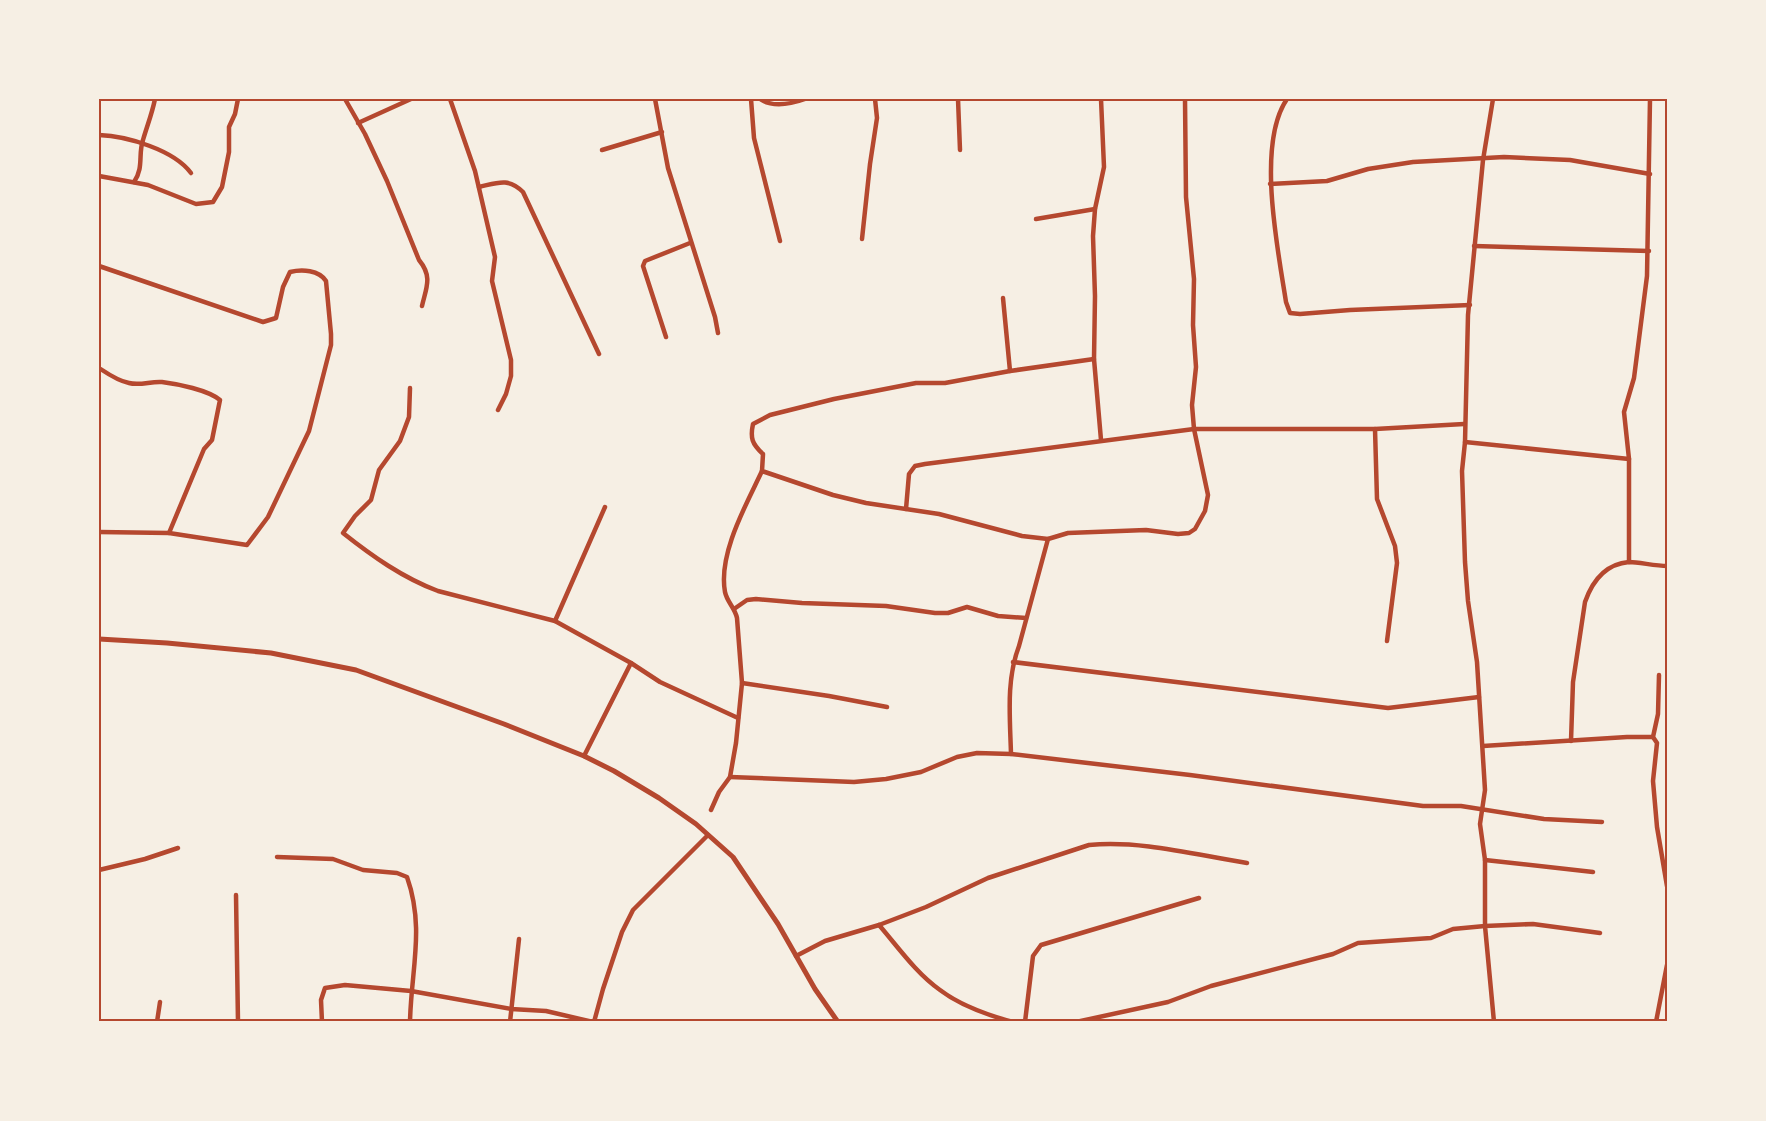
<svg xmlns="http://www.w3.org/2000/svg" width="1766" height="1121" font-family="Barlow,sans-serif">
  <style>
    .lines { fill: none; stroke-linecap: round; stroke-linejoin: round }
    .minor { stroke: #b5482f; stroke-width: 4.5 }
    .tertiary { stroke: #b5482f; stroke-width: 5 }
    .neatline { fill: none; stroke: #b5482f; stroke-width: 2 }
  </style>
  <rect width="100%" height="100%" fill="#f6efe4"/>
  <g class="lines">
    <g class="minor">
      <path d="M345,99L365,134L387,181L419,260C433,277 426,288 422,306"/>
      <polyline points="450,99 475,171 495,257 492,281 511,360 511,376 506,394 498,410"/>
      <polyline points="655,99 668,168 715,317 718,333"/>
      <polyline points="751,99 754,138 780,241"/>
      <path d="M760,99C773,108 791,104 805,99"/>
      <polyline points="958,99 960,150"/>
      <polyline points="1101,99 1104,167 1095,209 1093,236 1095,296 1094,359 1101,440"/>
      <path d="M1287,99C1256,144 1278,250 1286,302L1290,313L1300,314L1350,310L1470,305"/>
      <polyline points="358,123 411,99"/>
      <path d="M99,135C127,136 174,150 191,173"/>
      <polyline points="602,150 662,132"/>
      <polyline points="99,176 148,185 196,204 213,202 222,187 229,152 229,127 235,114 238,99"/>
      <path d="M134,182C144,168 138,154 143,140C147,126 152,114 155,99"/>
      <polyline points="1270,184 1327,181 1368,169 1413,162 1504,157 1570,160 1650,174"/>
      <path d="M479,187C497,183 508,177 523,192L599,354"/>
      <polyline points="1036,219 1095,209"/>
      <polyline points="862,239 870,164 877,118 875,99"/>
      <polyline points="1474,246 1649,251"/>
      <path d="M99,266L263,322L276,318L283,287L290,272C302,269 319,270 326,281L331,334V345L309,431L268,517L247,545L169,533L99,532"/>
      <polyline points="1003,298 1010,371"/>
      <polyline points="666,337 643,266 645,261 690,243"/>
      <path d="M1094,359L1010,371L945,383H916L834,399L770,415L753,424C750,438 752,444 763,454L762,471L833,495L866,503L939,514L1022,536L1048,539L1068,533L1146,530L1178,534L1189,533L1195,529L1205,511L1208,495L1194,429L1192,405L1196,367L1193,325L1194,279L1186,197L1185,99"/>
      <path d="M99,368C108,374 118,381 129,383C140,386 151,381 162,382C178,384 208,390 220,400L212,440L204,449L169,533"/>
      <path d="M410,388L409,417L400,441L379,470L371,500L355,516L343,533C372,556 403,578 438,591L555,621L631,663L660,682L738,718"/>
      <polyline points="1375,429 1377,499 1395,546 1397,563 1387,641"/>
      <polyline points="1465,442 1629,459"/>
      <polyline points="906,509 909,474 915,466 925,464 1194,429 1375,429 1464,424"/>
      <polyline points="1629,562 1629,459 1624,412 1634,378 1647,276 1650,99"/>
      <polyline points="734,609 747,600 756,599 802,603 886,606 935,613 948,613 967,607 998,616 1026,618"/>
      <polyline points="555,621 605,507"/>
      <polyline points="1013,662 1388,708 1479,697"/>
      <polyline points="1659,675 1658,714 1653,737 1657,743 1653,781 1657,827 1667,886"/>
      <polyline points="742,683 829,696 887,707"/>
      <path d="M1571,741L1573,682L1585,602C1592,582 1605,564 1629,562C1639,562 1655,566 1667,566"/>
      <polyline points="1483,746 1627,737 1653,737"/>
      <path d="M1011,754C1010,717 1006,680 1019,646L1048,539"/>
      <polyline points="584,756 631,663"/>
      <polyline points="730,777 854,782 886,779 921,772 957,757 977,753 1011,754 1190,775 1423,806 1461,806 1544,819 1602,822"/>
      <path d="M711,810L719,792L730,777L736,743L742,683L737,618C735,608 727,602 725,592C718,554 746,505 762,471"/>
      <path d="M277,857L333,859L363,870L397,873L407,877C425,928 411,970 410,1022"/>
      <polyline points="1485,860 1593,872"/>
      <polyline points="99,870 145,859 178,848"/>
      <polyline points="236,895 238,1022"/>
      <path d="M879,925C898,947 916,973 940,990C961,1006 987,1015 1013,1022"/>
      <path d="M796,956L825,941L879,925L926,907L988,878L1089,845C1141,840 1196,855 1247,863"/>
      <polyline points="157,1022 160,1002"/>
      <polyline points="322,1022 321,1000 325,988 345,985 411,991 511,1009 546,1011 593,1022"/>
      <polyline points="510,1022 519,939"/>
      <polyline points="594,1022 603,989 622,932 633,910 708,835"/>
      <polyline points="1025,1022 1033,956 1041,945 1199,898"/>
      <polyline points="1076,1022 1168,1002 1211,986 1333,954 1358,943 1431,938 1453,929 1485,926 1485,860 1480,824 1485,790 1477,662 1468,601 1465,562 1462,471 1465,442 1468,315 1483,160 1493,99"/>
      <polyline points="1494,1022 1485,926 1533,924 1600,933"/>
      <polyline points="1656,1022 1667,965"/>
    </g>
    <polyline class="tertiary" points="99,639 167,643 271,653 356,670 504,724 584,756 614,771 659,798 696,824 733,857 778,924 815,989 838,1022"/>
  </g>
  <rect width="1766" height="1121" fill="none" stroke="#f6efe4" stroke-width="201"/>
  <rect x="100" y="100" width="1566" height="920" class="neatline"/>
</svg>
